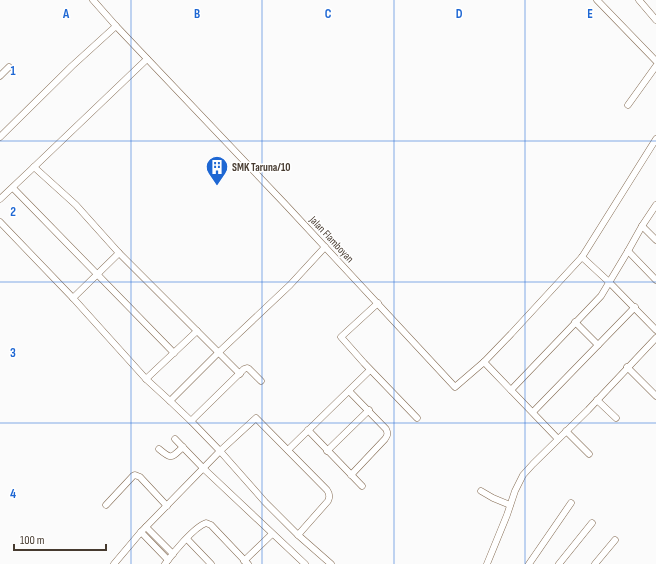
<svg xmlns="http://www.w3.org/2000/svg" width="656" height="564" font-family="'Sofia Sans Condensed',sans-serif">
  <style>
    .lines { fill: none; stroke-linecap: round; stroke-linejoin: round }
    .minor-casing { stroke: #836a51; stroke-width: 7 }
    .minor { stroke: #fff; stroke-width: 6 }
    .grid { fill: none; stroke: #1e67d3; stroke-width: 1; stroke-opacity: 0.55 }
    .labels { text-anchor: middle; stroke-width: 3; stroke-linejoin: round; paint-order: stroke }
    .poi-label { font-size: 11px; font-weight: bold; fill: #463a2f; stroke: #fff; text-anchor: start }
    .street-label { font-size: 11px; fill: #463a2f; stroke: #fff }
    .grid-label { font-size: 13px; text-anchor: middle; font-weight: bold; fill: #1e67d3; stroke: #fff; stroke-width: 3; stroke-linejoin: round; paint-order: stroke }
  </style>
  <rect width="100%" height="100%" fill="#fbfbfb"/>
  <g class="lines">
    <g class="minor-casing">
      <g id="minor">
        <polyline points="93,0 116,26 285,204 455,387 484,362 558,439"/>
        <polyline points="597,0 656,61"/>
        <polyline points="639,0 656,20"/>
        <polyline points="0,76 9,67"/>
        <polyline points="628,105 656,66"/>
        <polyline points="0,137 72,66 116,26"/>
        <polyline points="34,167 147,59"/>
        <polyline points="13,188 174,353"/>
        <polyline points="0,199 34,167 76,205 119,253 240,374"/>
        <polyline points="0,222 73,298 146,379 170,401 191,421 220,451 265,502 298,535 331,564"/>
        <polyline points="642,226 656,240"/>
        <polyline points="628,251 656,280"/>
        <polyline points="582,257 609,282 656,330"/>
        <polyline points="73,298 119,253"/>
        <polyline points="378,303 341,337 364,363 417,418"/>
        <polyline points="575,322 598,345"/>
        <polyline points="484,362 511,334 582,257 656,139"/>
        <polyline points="627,367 656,396"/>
        <polyline points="146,379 197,331"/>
        <polyline points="511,390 601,296 628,251 642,226 656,205"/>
        <path d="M349,391L386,429C388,433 388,435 385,439L351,475"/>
        <polyline points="597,400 616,418"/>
        <polyline points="170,401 219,352 290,285 325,247"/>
        <polyline points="533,412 635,307"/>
        <polyline points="191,421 244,369 247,368 249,369 261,381"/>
        <polyline points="308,430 362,486"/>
        <polyline points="566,431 589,454"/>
        <polyline points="175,439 203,468 305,564"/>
        <path d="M159,449C172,460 171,458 183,447"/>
        <polyline points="288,450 370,370"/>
        <polyline points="327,451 369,410"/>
        <polyline points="481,491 493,498 510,505"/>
        <polyline points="106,505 133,476 135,475 140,477 167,506"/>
        <polyline points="146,527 173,554"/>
        <polyline points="141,532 168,560"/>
        <polyline points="187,539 211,564"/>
        <polyline points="244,561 272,534"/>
        <path d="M114,564L141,532L220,451L256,418L327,490C330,494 330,497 328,501L298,535"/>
        <path d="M165,564C173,553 194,527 206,523L211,525L248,564"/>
        <polyline points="487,564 507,515 515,491 523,475 533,464 588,410 656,338"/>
        <polyline points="529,564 571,503"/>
        <polyline points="559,564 592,523"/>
        <polyline points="595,564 615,540"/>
      </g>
    </g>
    <use href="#minor" class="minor"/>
  </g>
  <path class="grid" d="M131,0V564M262,0V564M394,0V564M525,0V564M0,141H656M0,282H656M0,423H656"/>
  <defs>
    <g id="building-pin" transform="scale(1.15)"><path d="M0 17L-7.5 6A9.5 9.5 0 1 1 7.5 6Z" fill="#1e67d3" stroke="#fff"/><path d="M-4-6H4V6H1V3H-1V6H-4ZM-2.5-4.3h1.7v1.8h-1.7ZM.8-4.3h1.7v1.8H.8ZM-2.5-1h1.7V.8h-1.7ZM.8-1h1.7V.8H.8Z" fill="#fff"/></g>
  </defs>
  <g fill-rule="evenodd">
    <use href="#building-pin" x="217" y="167"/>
  </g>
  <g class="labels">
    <g class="poi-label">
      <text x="232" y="171">SMK Taruna/10</text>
    </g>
    <g class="street-label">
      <text transform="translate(332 239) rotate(47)" y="4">Jalan Flamboyan</text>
    </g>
  </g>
  <g class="grid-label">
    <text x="66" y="18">A</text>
    <text x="197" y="18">B</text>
    <text x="328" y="18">C</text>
    <text x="459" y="18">D</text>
    <text x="590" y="18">E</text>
    <text x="13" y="75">1</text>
    <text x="13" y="216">2</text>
    <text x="13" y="357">3</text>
    <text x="13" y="498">4</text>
  </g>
  <path d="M14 544v6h92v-6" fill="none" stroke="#463a2f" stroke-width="2"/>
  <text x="20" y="544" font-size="12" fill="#463a2f" stroke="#ffffff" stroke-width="3" paint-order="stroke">100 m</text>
</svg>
